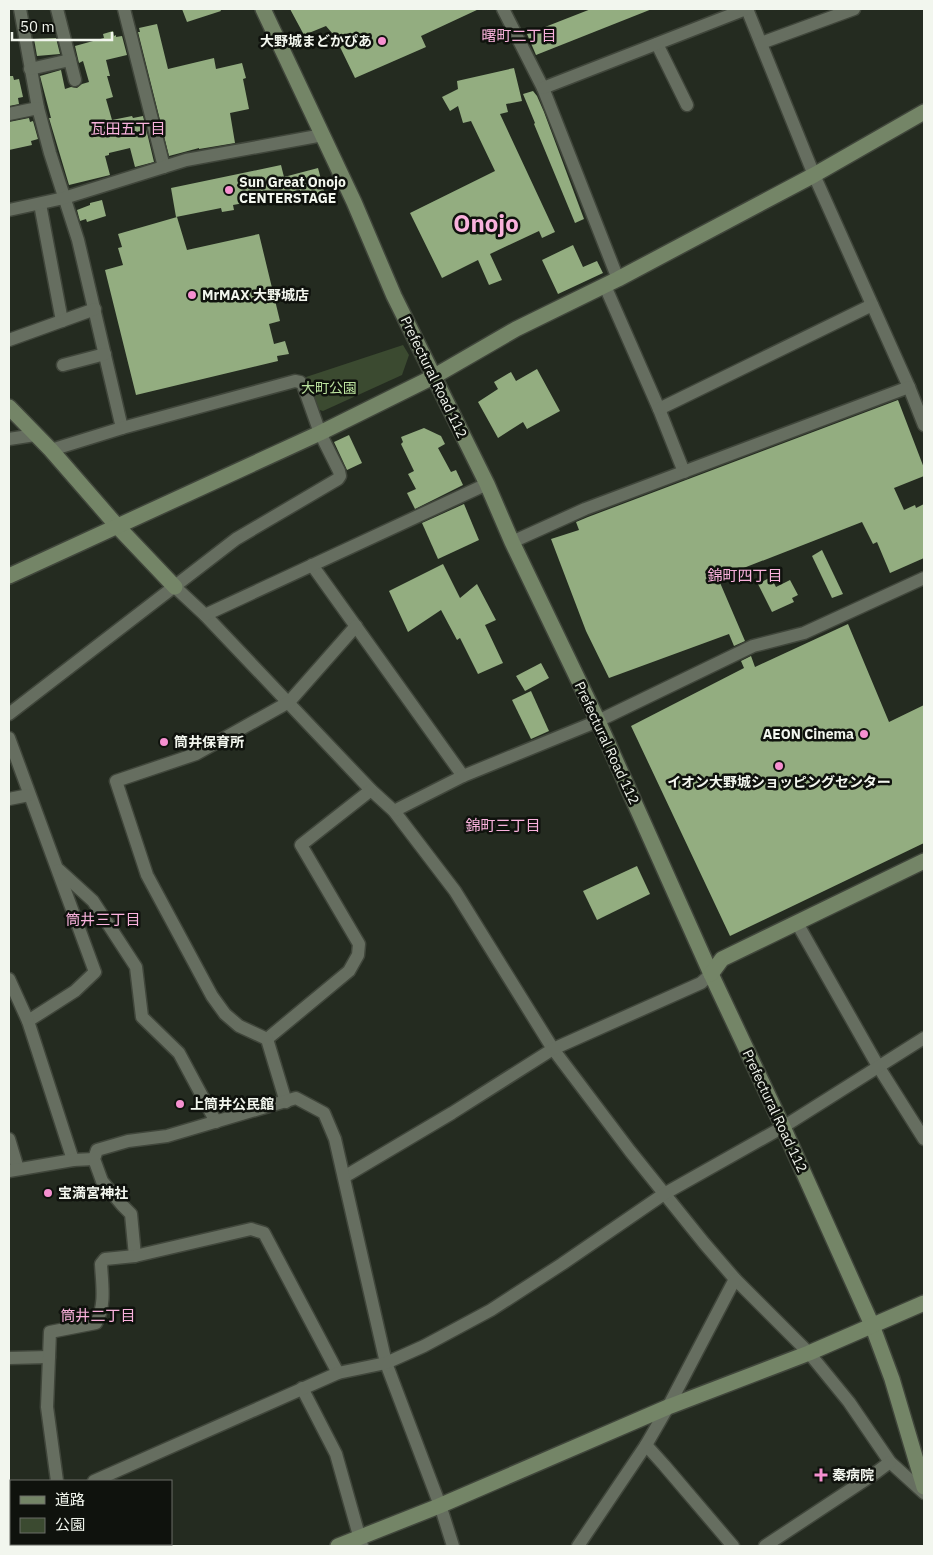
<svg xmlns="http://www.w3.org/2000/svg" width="933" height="1555" font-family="'IBM Plex Sans','Noto Sans JP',sans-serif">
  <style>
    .green { fill: #3b4a30 }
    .building { fill: #93ad80 }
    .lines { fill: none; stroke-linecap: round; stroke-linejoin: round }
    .street-casing { stroke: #40463b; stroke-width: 15 }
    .secondary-casing { stroke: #40463b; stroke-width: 18 }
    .street { stroke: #666e60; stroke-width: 12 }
    .secondary { stroke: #748567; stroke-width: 15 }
    .poi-dot { fill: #f690d0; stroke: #0f120d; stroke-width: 2 }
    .labels { text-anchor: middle; stroke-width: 5; stroke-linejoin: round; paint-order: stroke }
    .poi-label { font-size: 14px; font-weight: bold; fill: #f2f6ee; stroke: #0f120d; text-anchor: start }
    .street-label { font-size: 14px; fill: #f2f6ee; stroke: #0f120d }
    .park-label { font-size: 14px; fill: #bbe29e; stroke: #0f120d }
    .neighbourhood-label { font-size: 15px; fill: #fab2dd; stroke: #0f120d }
    .town-label { font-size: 24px; font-weight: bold; fill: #fab2dd; stroke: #0f120d }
  </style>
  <rect width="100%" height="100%" fill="#242b20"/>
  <polygon class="green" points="403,345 409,355 402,375 323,411 316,409 306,377"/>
  <g class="building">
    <polygon points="182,9 220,9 221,11 187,22"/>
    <polygon points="290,9 479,9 421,36 426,47 355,78 340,47 348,43 332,33 326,26 304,35"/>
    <polygon points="591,9 652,9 536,55 527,34"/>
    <polygon points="157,24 168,69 214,58 216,69 242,63 246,78 243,79 249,109 230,113 235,143 199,149 199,148 169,156 138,32 140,32 139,28"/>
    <polygon points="113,31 114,36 116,35 116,37 122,36 127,55 106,60 110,76 107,76 113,97 106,99 112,120 132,116 133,118 143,116 154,162 135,167 130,148 109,153 109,155 105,156 110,175 69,185 49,118 51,118 40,76 61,70 65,89 71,87 77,88 82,84 89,82 83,61 79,63 75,46 104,38 103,34"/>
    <polygon points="56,38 60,54 37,56 34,39"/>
    <polygon points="514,68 522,101 506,104 508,112 500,114 555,232 542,238 539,231 490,254 502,280 489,285 478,260 442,278 410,213 495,171 471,121 463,123 458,106 450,111 442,97 458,89 457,81"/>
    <polygon points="9,76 13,76 14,80 19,79 23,97 18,98 19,104 9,106"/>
    <polygon points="533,91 537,96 544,112 584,219 575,223 534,124 535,123 523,94"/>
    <polygon points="29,118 30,122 33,121 38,139 31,141 32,145 9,150 9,122"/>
    <polygon points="281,165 284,177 318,168 325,194 303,200 300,190 281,194 281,196 233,205 234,210 222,212 221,208 176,217 171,188"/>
    <polygon points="102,200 106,216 87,222 86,219 80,221 77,210 90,205 90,203"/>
    <polygon points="177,217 187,250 259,234 280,321 269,324 274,344 285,341 289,354 277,356 278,361 136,395 105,270 123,265 118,248 122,247 118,234"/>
    <polygon points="573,245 583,267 597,261 603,273 558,294 542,260"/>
    <polygon points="537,369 560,411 527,429 523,422 498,438 478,402 498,389 494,382 511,372 516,381"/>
    <polygon points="898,400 924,468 924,476 894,488 904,510 915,505 916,508 924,504 924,558 890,573 877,542 873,544 862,522 718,578 745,641 734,646 729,634 609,678 586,631 551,539 579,530 576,522 588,517"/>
    <polygon points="424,428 441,436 445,444 438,448 451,472 456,470 463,485 415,509 407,493 416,489 408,474 414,471 401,444 403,442 401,437"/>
    <polygon points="349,435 362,463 347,470 334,442"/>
    <polygon points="464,504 479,540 438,559 422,523"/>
    <polygon points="822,550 843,594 832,598 812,556"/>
    <polygon points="443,564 460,598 477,584 496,620 485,625 503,663 478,674 460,638 457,640 441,610 408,632 389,591"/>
    <polygon points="771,577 776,587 790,580 798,595 792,598 794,602 772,612 758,584"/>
    <polygon points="848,624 889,722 924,705 924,843 730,936 631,726 744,668 741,661 751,656 755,667"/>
    <polygon points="541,663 549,678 525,691 516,676"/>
    <polygon points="531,691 549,731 531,739 512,700"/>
    <polygon points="637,866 650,894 597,920 583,891"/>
  </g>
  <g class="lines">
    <g class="street-casing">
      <g id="street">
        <polyline points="20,9 38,108 50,153 78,240 122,428"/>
        <polyline points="57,9 75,80"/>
        <polyline points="124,9 164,167"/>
        <polyline points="503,9 543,88 618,279"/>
        <polyline points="747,9 814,175 909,387 924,425"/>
        <polyline points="761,43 854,9"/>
        <polyline points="657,44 687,105"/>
        <polyline points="30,69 70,60"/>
        <polyline points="543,88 746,9"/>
        <polyline points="9,114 38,108"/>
        <polyline points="40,204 62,321"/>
        <polyline points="9,210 64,198 186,160 323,135"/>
        <polyline points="605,286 659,409 684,472"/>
        <polyline points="9,340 95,309"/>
        <polyline points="63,365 105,354"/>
        <polyline points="659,409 872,305"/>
        <polyline points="9,439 35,435"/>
        <polyline points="512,542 585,509 909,387"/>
        <polyline points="312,565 463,776"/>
        <polyline points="175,587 205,615 371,790 394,811 455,891 553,1049 630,1151 704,1243 735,1279 809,1353 849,1402 890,1462 924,1493"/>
        <polyline points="205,615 487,484"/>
        <polyline points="9,714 236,539 338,479 340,476 339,471 320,433 303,385 300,382 295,381 122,428 51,450"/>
        <polyline points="9,738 95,972 75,991 28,1021"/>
        <polyline points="9,799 29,795"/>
        <polyline points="394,811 463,776 598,721 753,646 804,633 924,578"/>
        <polyline points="59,870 93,901 136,967 142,1017 179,1053 216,1122"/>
        <polyline points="797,923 878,1066 924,1139"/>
        <polyline points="9,979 28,1021 73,1160"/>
        <polyline points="267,1039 349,971 358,955 359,944 301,845 371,790"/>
        <polyline points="286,1102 267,1039 239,1026 225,1014 212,996 147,875 116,781 196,754 289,702 356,626"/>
        <polyline points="9,1139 18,1169"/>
        <polyline points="9,1171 73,1160 94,1159"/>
        <polyline points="344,1177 452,1113 553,1049 701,983 711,974"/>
        <polyline points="135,1256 131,1214 122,1205 102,1181 94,1159 97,1150 128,1141 167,1136 296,1098 324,1113 335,1139 386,1363 441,1508 453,1546"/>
        <polyline points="9,1358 49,1357"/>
        <polyline points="302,1388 336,1454 362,1546"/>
        <polyline points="646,1445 664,1465 733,1546"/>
        <path d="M57,1481L47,1407L50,1332L96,1323C106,1305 102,1284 101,1264L105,1259L135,1256L251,1229L264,1233L338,1373"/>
        <polyline points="94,1481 338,1373 386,1363 424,1346 491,1310 562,1264 664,1194 783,1127 924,1038"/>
        <polyline points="9,1491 11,1491"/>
        <polyline points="78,1544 78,1546"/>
        <polyline points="578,1546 646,1445 668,1407 735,1279"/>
        <polyline points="765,1546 874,1474 890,1462"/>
      </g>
    </g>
    <g class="secondary-casing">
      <g id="secondary">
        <polyline points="263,9 354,202 394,296 487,484 512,542 598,721 711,974 783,1127 872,1325 892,1379 924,1487"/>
        <polyline points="9,407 51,450 118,527 175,587"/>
        <polyline points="9,576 320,433 433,377 516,329 618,279 814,175 924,112"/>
        <polyline points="711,974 722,959 924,861"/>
        <polyline points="338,1546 439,1506 668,1407 809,1353 924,1303"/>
      </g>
    </g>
    <use href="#street" class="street"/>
    <use href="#secondary" class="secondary"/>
  </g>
  <g class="poi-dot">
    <circle cx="382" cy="41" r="5"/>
    <circle cx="229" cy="190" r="5"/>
    <circle cx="192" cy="295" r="5"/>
    <circle cx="864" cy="734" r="5"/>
    <circle cx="164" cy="742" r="5"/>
    <circle cx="779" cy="766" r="5"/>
    <circle cx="180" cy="1104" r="5"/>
    <circle cx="48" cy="1193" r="5"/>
    <path d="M818.5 1467.5h5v5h5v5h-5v5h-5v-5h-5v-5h5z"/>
  </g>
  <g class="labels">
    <g class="poi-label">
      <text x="372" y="46" text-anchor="end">大野城まどかぴあ</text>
      <text x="239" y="187">Sun Great Onojo<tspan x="239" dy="16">CENTERSTAGE</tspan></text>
      <text x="202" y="300">MrMAX 大野城店</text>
      <text x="854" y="739" text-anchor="end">AEON Cinema</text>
      <text x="174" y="747">筒井保育所</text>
      <text x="779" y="787" text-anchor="middle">イオン大野城ショッピングセンター</text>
      <text x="190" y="1109">上筒井公民館</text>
      <text x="58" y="1198">宝満宮神社</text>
      <text x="832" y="1480">秦病院</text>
    </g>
    <g class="street-label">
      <text transform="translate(434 377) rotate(64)" y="5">Prefectural Road 112</text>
      <text transform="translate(607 743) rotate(65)" y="5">Prefectural Road 112</text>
      <text transform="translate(775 1111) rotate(65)" y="5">Prefectural Road 112</text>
    </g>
    <g class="park-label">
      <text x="329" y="393">大町公園</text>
    </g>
    <g class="neighbourhood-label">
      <text x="519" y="41">曙町二丁目</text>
      <text x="128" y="134">瓦田五丁目</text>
      <text x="745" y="581">錦町四丁目</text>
      <text x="503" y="831">錦町三丁目</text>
      <text x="103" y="925">筒井三丁目</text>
      <text x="98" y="1321">筒井二丁目</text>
    </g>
    <g class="town-label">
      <text x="486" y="232">Onojo</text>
    </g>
  </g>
  <rect width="933" height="1555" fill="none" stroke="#f2f6ee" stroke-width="20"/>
  <rect x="10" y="1480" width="162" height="65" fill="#0f120d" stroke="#6a6d67"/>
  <rect x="20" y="1496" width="25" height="8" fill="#748567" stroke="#6a6d67"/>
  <text x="55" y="1505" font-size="15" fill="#f2f6ee">道路</text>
  <rect x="20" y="1518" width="25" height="15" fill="#3b4a30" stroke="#6a6d67"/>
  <text x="55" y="1530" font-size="15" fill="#f2f6ee">公園</text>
  <path d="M12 32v8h100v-8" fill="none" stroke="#f2f6ee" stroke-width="2.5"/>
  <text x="20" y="32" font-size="15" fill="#f2f6ee" stroke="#0f120d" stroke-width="4" paint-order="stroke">50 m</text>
</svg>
